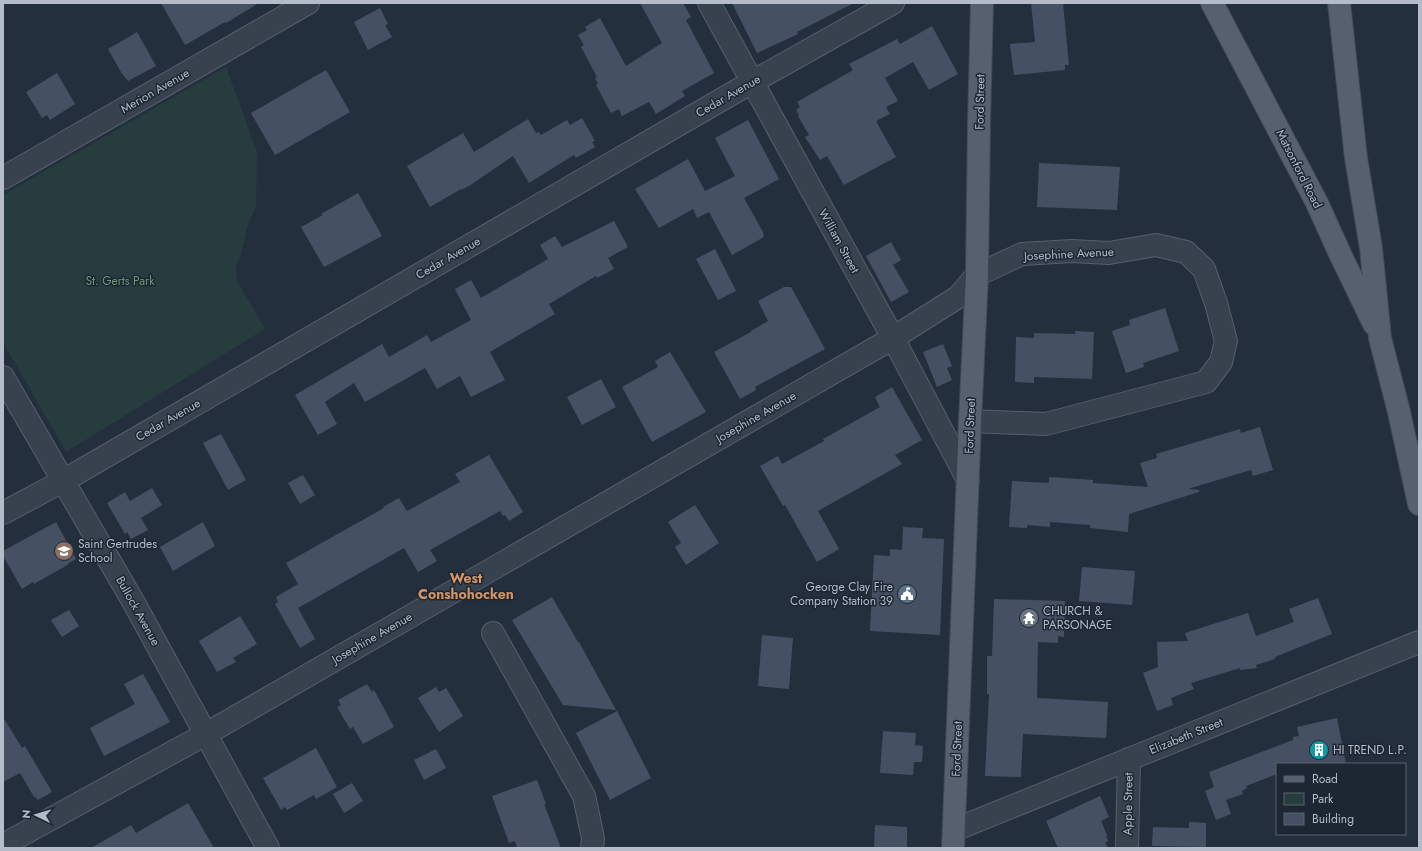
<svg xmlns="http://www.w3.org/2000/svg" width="1422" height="851" font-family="Jost,sans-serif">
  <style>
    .green { fill: #263c3f }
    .building { fill: #455162 }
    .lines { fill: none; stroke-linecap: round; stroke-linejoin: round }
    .street-casing { stroke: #565f6c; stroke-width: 24 }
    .primary-casing { stroke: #414a57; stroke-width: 24 }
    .street { stroke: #38414e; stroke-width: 22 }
    .primary { stroke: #56606e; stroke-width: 22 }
    .labels { text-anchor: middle; stroke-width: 3; stroke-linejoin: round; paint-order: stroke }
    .street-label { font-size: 12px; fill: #b4bcc9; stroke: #1d2633 }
    .park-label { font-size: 12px; fill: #6b9a76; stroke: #1d2633 }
    .poi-label { font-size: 12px; fill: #b4bcc9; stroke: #1d2633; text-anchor: start }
    .quarter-label { font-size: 14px; font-weight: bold; fill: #d59563; stroke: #1d2633 }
  </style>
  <rect width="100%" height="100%" fill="#242f3e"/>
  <polygon class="green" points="226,67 257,152 256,206 247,228 242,251 236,267 237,281 265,329 66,452 3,342 3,195"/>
  <g class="building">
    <polygon points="161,3 259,3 226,23 225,22 185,45"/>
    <polygon points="640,3 683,3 691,17 686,20 714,73 682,91 685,96 656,114 649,102 622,116 619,109 611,113 596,85 598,84 595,78 597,77 581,47 584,45 578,35 587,30 585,27 600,18 626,66 662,43"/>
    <polygon points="732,3 854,3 797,32 798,34 757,53"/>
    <polygon points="1031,3 1063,3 1069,65 1065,65 1065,70 1014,75 1010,44 1035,42"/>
    <polygon points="380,8 388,24 385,25 392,37 368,50 354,22"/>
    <polygon points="932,26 958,74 929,90 913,62 885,78 898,101 886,107 890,114 876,121 896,157 844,185 827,156 820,160 805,137 809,135 798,116 799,115 796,110 800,107 797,102 853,70 849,64 897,39 900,44"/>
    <polygon points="137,32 156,66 128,81 121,72 108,49"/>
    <polygon points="326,70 350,112 275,155 251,113"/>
    <polygon points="57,73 75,104 50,120 47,115 42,118 26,92"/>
    <polygon points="582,118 595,141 592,142 595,147 576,158 574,155 529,183 513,156 469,186 461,190 461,189 430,207 407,166 463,133 474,152 528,119 536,133 539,132 541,135 567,120 570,125"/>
    <polygon points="748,120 779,179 744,198 763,232 764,237 732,255 709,212 697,218 693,209 659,228 635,189 688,159 705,191 735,176 715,138"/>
    <polygon points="1039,163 1120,167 1117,210 1037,207"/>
    <polygon points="358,193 382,236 324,267 301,227 323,215 321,214"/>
    <polygon points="614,221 628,247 608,258 614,269 597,278 596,276 549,304 555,314 490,352 505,380 471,397 460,376 437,389 425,368 365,402 354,383 325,402 337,424 318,435 295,395 382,344 389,357 427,335 431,342 471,320 455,289 471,280 481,298 548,259 540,245 555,236 562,247"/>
    <polygon points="891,242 901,260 893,265 909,292 891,302 866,256"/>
    <polygon points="715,249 736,291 718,300 696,259"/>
    <polygon points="784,287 791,287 825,349 755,387 756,390 740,399 714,352 751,332 751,331 768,321 758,301"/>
    <polygon points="1165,308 1179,351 1143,363 1144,367 1126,373 1112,331 1130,325 1129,320"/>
    <polygon points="1075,331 1094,332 1092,379 1034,377 1034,383 1015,382 1016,337 1034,338 1034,333 1075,334"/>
    <polygon points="943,344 952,366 947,368 952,380 937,387 923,352"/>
    <polygon points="670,352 706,412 652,442 622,387 658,367 655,361"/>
    <polygon points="601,379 616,407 582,425 567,397"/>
    <polygon points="892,387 922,440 895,455 902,464 818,511 839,549 817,562 785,505 783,506 760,466 778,456 782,464 824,441 823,439 880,407 875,397"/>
    <polygon points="1260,427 1273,470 1253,476 1251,470 1211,482 1188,489 1199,490 1199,492 1129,514 1128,532 1090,528 1090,525 1050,522 1050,527 1027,525 1027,528 1009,527 1012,481 1049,483 1049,477 1093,480 1093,483 1148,487 1140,463 1157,458 1156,454 1240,429 1241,433"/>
    <polygon points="221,434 246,480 228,490 203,443"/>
    <polygon points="489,455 523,512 509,521 505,515 503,516 500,511 430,550 437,561 418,572 404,548 298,608 315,639 300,648 275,604 278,602 276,597 298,584 286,563 384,508 383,507 399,498 407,511 460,482 455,474"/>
    <polygon points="303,475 315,495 300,504 288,483"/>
    <polygon points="152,488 162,505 141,518 148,530 131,539 127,532 125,534 107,503 125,492 130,501"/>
    <polygon points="695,505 719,543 686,565 675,547 681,543 668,522"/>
    <polygon points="56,522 76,559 69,563 69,564 34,584 33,582 22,589 3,556 3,551"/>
    <polygon points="203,522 215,546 173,571 160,547"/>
    <polygon points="903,527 923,528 922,538 944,539 940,635 870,631 874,555 890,556 890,549 902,550"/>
    <polygon points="1082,567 1135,571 1132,605 1079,601"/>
    <polygon points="552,597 578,642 579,642 616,710 563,705 512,620"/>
    <polygon points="1318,598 1332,634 1275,657 1275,659 1256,665 1257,668 1240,670 1240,668 1191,683 1194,689 1171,698 1173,705 1157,711 1143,673 1158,667 1157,642 1188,641 1185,633 1248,613 1256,636 1294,622 1289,609"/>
    <polygon points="994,599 1065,601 1064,637 1058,636 1058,643 1038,642 1037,698 1108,702 1106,738 1023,734 1021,777 985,776 989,694 987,694 987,656 992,656"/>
    <polygon points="69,610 79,626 62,637 51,620"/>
    <polygon points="240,616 257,644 233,658 236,662 217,672 199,641"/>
    <polygon points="762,635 793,638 789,689 758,686"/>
    <polygon points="143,674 170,722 104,756 90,728 135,704 124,684"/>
    <polygon points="367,684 372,692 374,690 394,727 363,744 353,727 350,729 337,707 341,705 338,700"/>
    <polygon points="436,687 439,692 446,688 463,716 439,732 418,698"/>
    <polygon points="617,711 651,778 610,800 576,733"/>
    <polygon points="3,717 22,748 25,746 52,792 38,800 35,797 34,797 20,773 3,782"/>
    <polygon points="1337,718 1346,764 1277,764 1277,774 1246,786 1247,788 1242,791 1243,794 1226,800 1231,814 1216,820 1205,791 1214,787 1209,772 1293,740 1293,737 1299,736 1297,727"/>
    <polygon points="883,731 916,733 915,745 923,746 922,762 914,762 913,775 880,773"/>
    <polygon points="316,748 337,787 316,799 314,795 287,810 285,807 281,810 263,778"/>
    <polygon points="436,749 446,768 424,780 414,760"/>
    <polygon points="537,780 546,804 544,804 561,848 517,848 515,841 509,843 492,796"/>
    <polygon points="352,783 363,801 344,813 333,794"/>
    <polygon points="1100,796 1109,817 1101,821 1107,835 1106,836 1108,841 1105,843 1108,848 1058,848 1046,821"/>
    <polygon points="188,803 214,848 91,848 131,825 136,833"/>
    <polygon points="1189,822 1206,823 1206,847 1152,846 1153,827 1189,828"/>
    <polygon points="875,825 907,827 907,848 874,848"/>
  </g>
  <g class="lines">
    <g class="street-casing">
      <g id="street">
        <polyline points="709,3 893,338 968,480"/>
        <polyline points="3,178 308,3"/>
        <polyline points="3,377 134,603 268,848"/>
        <polyline points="3,513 63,481 752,82 893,3"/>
        <polyline points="493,633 584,796 593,838 592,848"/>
        <polyline points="954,830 1419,642"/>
        <polyline points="3,845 206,734 893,338 958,297 977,275 1022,254 1072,251 1109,253 1156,245 1186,252 1204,269 1216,303 1226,341 1221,362 1206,382 1046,424 970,421"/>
        <polyline points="1127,848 1129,759"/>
      </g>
    </g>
    <g class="primary-casing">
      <g id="primary">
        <polyline points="1212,3 1317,203 1341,256 1374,324"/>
        <polyline points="1339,3 1356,158 1371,248 1380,338 1399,412 1419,504"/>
        <polyline points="953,848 970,421 977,275 979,122 982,3"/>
      </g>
    </g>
    <use href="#street" class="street"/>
    <use href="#primary" class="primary"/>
  </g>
  <defs>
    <g id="school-disc" transform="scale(1)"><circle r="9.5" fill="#8d6e63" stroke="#1d2633"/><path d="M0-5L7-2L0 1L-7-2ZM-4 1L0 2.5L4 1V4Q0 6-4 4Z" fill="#fff"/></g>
    <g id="civic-disc" transform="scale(1)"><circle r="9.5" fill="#5c6f8a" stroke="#1d2633"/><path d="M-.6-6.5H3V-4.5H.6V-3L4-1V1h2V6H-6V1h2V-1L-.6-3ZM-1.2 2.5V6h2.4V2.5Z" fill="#fff"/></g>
    <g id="temple-disc" transform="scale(1)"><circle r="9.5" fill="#6b7280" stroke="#1d2633"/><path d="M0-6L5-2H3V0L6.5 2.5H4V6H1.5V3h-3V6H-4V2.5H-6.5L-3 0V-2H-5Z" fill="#fff"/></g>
    <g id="building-disc" transform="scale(1)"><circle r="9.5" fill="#0f9aa8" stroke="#1d2633"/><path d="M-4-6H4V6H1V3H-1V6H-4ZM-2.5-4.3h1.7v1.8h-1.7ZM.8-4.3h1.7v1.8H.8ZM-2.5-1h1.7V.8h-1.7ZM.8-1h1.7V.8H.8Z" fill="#fff"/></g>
  </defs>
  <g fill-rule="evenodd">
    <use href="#school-disc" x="64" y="551"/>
    <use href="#civic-disc" x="907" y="594"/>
    <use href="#temple-disc" x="1029" y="618"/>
    <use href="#building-disc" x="1319" y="750"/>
  </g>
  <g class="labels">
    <g class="street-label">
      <text transform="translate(155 91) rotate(-30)" y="4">Merion Avenue</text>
      <text transform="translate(728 96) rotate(-30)" y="4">Cedar Avenue</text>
      <text transform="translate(980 102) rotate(-89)" y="4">Ford Street</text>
      <text transform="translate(1299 169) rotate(63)" y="4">Matsonford Road</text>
      <text transform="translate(839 241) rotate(61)" y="4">William Street</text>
      <text transform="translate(1069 254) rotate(-3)" y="4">Josephine Avenue</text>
      <text transform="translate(448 258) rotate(-30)" y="4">Cedar Avenue</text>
      <text transform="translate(756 417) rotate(-30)" y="4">Josephine Avenue</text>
      <text transform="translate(168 420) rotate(-30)" y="4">Cedar Avenue</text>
      <text transform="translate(970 426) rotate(-88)" y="4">Ford Street</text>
      <text transform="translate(138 611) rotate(61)" y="4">Bullock Avenue</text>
      <text transform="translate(372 638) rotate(-30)" y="4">Josephine Avenue</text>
      <text transform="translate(1186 736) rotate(-22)" y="4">Elizabeth Street</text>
      <text transform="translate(957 749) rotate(-88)" y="4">Ford Street</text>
      <text transform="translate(1128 804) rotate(-89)" y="4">Apple Street</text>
    </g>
    <g class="park-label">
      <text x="120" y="285">St. Gerts Park</text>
    </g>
    <g class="poi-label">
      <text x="78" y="548">Saint Gertrudes<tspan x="78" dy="14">School</tspan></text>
      <text x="893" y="591" text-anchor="end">George Clay Fire<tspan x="893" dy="14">Company Station 39</tspan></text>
      <text x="1043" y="615">CHURCH &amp;<tspan x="1043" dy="14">PARSONAGE</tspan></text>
      <text x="1333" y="754">HI TREND L.P.</text>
    </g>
    <g class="quarter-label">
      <text x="466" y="583">West<tspan x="466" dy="16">Conshohocken</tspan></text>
    </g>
  </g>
  <rect width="1422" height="851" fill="none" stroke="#b4bcc9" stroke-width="8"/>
  <rect x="1276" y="763" width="130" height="72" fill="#1d2633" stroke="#59626f"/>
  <rect x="1284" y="776" width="20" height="6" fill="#56606e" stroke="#59626f"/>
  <text x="1312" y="783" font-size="12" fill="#b4bcc9">Road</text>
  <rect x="1284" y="793" width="20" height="12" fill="#263c3f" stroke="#59626f"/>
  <text x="1312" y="803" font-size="12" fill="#b4bcc9">Park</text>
  <rect x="1284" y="813" width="20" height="12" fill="#455162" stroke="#59626f"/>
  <text x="1312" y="823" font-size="12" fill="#b4bcc9">Building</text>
  <g transform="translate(36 815) rotate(275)" stroke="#1d2633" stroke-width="3" paint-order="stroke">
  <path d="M0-3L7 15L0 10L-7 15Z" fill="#b4bcc9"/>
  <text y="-6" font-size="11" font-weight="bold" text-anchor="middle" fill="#b4bcc9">N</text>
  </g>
</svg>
